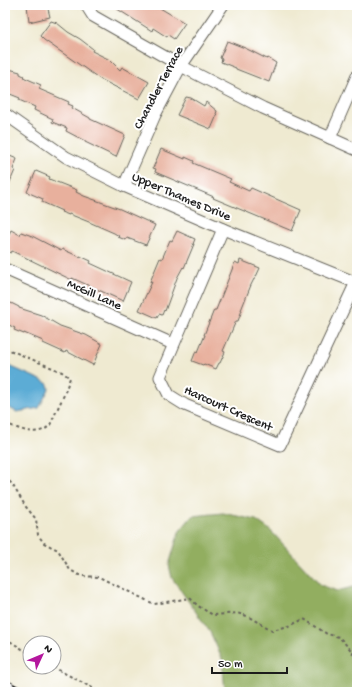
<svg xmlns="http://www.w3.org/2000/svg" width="362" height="697" font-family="'Gochi Hand',sans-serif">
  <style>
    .forest { fill: #92ae60; stroke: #57653e }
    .water { fill: #5bacd5; stroke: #3c6478 }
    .building { fill: #e8b09d }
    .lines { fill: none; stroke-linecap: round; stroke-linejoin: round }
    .minor-casing { stroke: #66645b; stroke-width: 13 }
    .path { stroke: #66645b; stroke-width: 2; stroke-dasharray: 3 3; stroke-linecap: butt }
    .minor { stroke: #fff; stroke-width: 11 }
    .rail-casing { stroke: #1c1c1c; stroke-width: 4.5 }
    .rail { stroke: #fff; stroke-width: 3; stroke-dasharray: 9; stroke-linecap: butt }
    .labels { text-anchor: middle; stroke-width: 4; stroke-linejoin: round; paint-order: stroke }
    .street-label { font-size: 13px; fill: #1c1c1c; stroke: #fff }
  </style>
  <rect width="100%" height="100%" fill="#fff"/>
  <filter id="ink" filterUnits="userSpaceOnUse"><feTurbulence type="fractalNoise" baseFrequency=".025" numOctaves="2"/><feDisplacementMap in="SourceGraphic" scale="8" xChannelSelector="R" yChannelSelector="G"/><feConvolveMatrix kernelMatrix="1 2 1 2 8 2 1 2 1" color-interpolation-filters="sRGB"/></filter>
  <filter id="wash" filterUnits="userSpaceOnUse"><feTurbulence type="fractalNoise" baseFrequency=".012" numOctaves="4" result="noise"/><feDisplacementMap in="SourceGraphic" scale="16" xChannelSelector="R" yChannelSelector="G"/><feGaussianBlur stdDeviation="0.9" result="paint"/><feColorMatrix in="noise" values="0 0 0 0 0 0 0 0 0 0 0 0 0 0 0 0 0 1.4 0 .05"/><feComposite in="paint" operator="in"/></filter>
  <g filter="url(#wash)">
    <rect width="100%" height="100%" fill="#efead1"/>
    <polygon class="forest" points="223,513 256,520 270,530 321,585 337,591 357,586 357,692 225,692 222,658 210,632 172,578 169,565 179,532 192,516"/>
    <polygon class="water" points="5,364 41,380 48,384 49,389 39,408 17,412 5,406"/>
    <g id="blocks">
      <g class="building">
        <polygon points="27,5 47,5 50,17 29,22"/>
        <polygon points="111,5 155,5 185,23 174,39 168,35 167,37 153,28 152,31"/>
        <polygon points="51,21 57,23 68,32 80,39 93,49 92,51 110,60 120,70 122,67 149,82 139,99 100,79 44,40 40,36"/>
        <polygon points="227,41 245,48 267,59 268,58 276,63 269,82 236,69 236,68 221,62 222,59 220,58"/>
        <polygon points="9,69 20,72 20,74 24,76 23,77 41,85 39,89 69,102 68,104 73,106 72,108 90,118 90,119 125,135 116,157 85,142 85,141 66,131 67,128 52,122 53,119 34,110 35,107 19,100 20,98 5,92 5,78"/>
        <polygon points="186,97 191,98 204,106 206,102 217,111 216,114 217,115 211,129 177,115"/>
        <polygon points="161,149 185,159 185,157 194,161 193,163 231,179 229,182 249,191 251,188 301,210 292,231 213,198 214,197 155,172 156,169 153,168"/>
        <polygon points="5,154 17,159 13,169 15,170 5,194"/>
        <polygon points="36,171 50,177 49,179 77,190 76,192 84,196 120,209 155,225 146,245 127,238 126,240 118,237 119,236 114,233 89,222 69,214 69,215 61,212 62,211 42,202 43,199 27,192"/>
        <polygon points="11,230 20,235 21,232 32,236 61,251 62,249 80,257 80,256 91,261 90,263 131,282 123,301 72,278 72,280 12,251 11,253 5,250 5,242"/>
        <polygon points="177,231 195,239 193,244 194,244 184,268 183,267 177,278 165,311 164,310 162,315 159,314 157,318 139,310 152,282 150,282 160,258 162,259 170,240 172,241"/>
        <polygon points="240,260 260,268 255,279 254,279 251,285 241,310 242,310 238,321 236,321 223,351 225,352 220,363 219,363 216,369 204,364 203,365 192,361 196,351 198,352 205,335 204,335 214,310 216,310 235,262 239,264"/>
        <polygon points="5,302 10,304 11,303 19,307 19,308 41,315 60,326 86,335 102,344 93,365 66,351 65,353 43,343 43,341 24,333 24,334 14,330 15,328 5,323"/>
      </g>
    </g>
  </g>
  <g filter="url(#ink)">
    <use href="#blocks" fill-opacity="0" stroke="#66645b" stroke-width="1"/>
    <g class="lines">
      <g class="minor-casing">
        <g id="minor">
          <polyline points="86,5 93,16 181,66 263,108 357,150"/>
          <polyline points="5,114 66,157 124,186 223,229 357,283"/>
          <polyline points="330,138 357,76"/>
          <polyline points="124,186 155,115 181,66 223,5"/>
          <polyline points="223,229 160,377 169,395 185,405 280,445 357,280"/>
          <polyline points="5,269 173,344"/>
        </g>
      </g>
      <g class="path">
        <path d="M5,348L62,372L70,378L64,395L50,425C38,438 19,429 5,423"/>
        <polyline points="5,477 12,484 26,507 36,519 38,535 44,543 58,550 70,570 81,576 99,577 154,604 190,598 198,606 213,615 237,613 247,616 272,630 289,626 304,619 327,634 339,637 350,649 357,660"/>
        <polyline points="5,638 30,654"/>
        <polyline points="53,667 100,692"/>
        <polyline points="147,692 154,690 161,692"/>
      </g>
      <use href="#minor" class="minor"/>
      <g class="rail-casing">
        <polyline id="rail" points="5,681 25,692"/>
      </g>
      <use href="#rail" class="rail"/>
    </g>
  </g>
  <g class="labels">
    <g class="street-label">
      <text transform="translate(157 87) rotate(-62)" y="5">Chandler Terrace</text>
      <text transform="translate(182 195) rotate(23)" y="5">Upper Thames Drive</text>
      <text transform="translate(95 293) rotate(24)" y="5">McGill Lane</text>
      <text transform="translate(229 407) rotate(24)" y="5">Harcourt Crescent</text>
    </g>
  </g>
  <rect width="362" height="697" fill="none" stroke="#fff" stroke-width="20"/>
  <g transform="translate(42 655) rotate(46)"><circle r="19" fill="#ffffff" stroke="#a4a4a4"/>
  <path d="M0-3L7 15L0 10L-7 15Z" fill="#b5179e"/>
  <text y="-6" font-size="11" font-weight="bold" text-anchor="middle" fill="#1c1c1c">N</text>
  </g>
  <path d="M212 667v6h75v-6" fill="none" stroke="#1c1c1c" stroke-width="2"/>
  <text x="218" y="667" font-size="12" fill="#1c1c1c" stroke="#ffffff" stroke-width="3" paint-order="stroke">50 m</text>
</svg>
